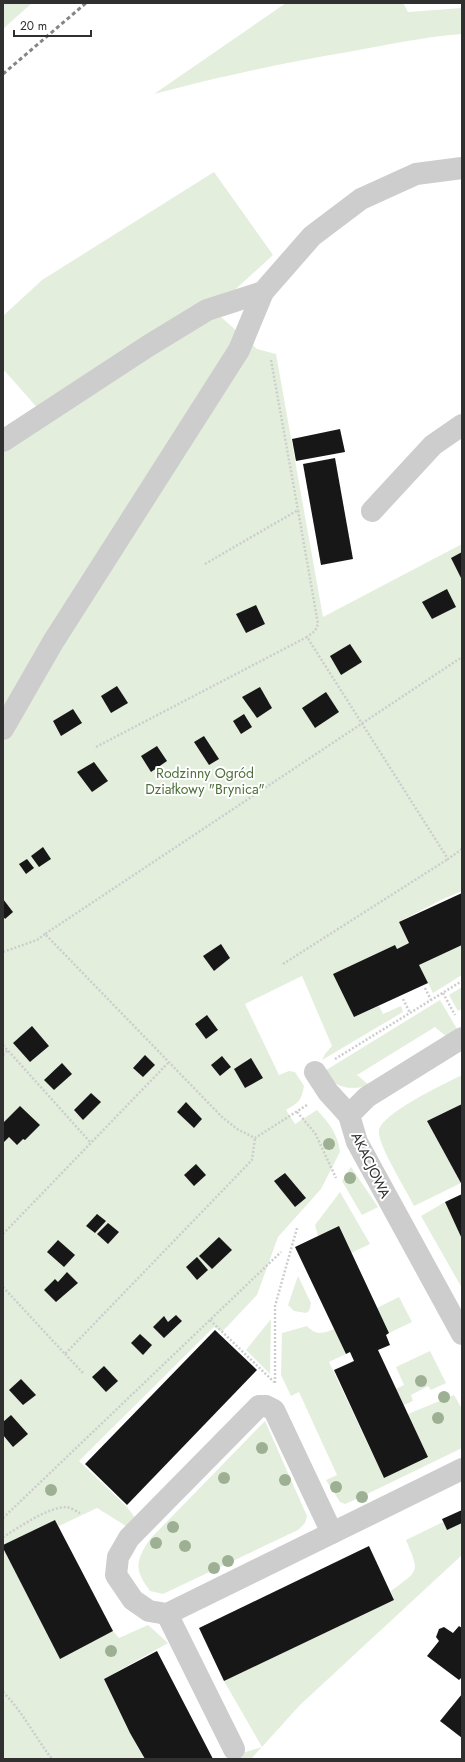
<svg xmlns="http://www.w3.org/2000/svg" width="465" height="1762" font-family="Jost,sans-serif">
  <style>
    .green { fill: #e4eedd }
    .building { fill: #171717 }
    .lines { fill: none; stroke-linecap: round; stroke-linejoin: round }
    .path { stroke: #cdcdcd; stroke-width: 2.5; stroke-dasharray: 2 2; stroke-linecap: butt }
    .minor { stroke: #cdcdcd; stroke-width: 22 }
    .rail { stroke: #858585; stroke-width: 3; stroke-dasharray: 4 3; stroke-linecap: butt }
    .tree { fill: #9db093 }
    .labels { text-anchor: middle; stroke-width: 4; stroke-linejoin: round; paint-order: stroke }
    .park-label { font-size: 14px; fill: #4d6f3a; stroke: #fff }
    .street-label { font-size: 14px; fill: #303030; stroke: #fff }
  </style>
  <rect width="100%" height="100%" fill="#fff"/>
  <g class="green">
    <polygon points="3,3 32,3 3,29"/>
    <path d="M286,3H403L408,12L462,8V34C423,37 386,45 348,52C282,63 218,77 154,94Z"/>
    <path d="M214,172L273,255L213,310L257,349L276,354L323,617L462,544V891L441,900L399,922L409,943L397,949L395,945L333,974L354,1017L379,1006L383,1014L401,1006L403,1012L322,1060L325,1054L332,1046L302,976L245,1004L279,1075L289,1071L295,1072L304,1086C301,1102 299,1102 286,1110L295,1124L317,1110C329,1123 338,1134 340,1152L321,1189L278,1237L257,1295L222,1332L214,1327L79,1461L127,1507L136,1519L126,1526L97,1508L59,1526L55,1520L3,1545V451L48,420L3,369V316L42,280Z"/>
    <polygon points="462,945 462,975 433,993 419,965"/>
    <polygon points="462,987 462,1009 458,1011 449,995"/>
    <path d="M440,1000L457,1029L447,1037L435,1027L357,1075L369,1085C351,1091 334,1088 323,1072Z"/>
    <path d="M462,1075V1104L427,1121L461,1183L414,1206C407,1191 377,1144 379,1131C380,1114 446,1083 462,1075Z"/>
    <polygon points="351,1167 378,1207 362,1215 342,1181"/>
    <polygon points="340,1192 370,1244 351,1253 318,1236 315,1225"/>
    <polygon points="445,1202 462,1239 462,1288 421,1216"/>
    <polygon points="298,1276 311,1303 309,1311 306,1313 294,1311 288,1305"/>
    <polygon points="399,1297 412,1322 389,1333 377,1308"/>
    <polygon points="271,1319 270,1374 246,1350"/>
    <path d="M307,1326C315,1335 323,1334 334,1329L346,1354L329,1362L384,1478L428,1457L408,1414L454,1395L462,1409V1448L363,1496L345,1504L340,1502L326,1480L337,1475L299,1392L291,1396L281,1375L282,1333Z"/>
    <polygon points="430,1351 446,1383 431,1390 428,1386 411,1395 413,1401 404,1405 396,1389 404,1385 396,1367"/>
    <path d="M265,1421L307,1516L305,1523L298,1530L163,1594L150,1591C134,1569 135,1562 150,1539Z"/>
    <path d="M443,1522L447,1530L462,1523V1555L300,1705L251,1759H223L262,1747L224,1681L394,1600L391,1591C419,1570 420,1573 406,1540Z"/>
    <polygon points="3,1548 60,1658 113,1631 119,1638 148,1625 168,1643 104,1679 145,1759 3,1759"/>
  </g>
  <g class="building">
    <polygon points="340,429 345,452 296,461 292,439"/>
    <polygon points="335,458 353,559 321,565 303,464"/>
    <polygon points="462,552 462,580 451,558"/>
    <polygon points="447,589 456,607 432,619 422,602"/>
    <polygon points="256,605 265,624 246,633 236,614"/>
    <polygon points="350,644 362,662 341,675 330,656"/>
    <polygon points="117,686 128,703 111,713 101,696"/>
    <polygon points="260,687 272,708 257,718 242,697"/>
    <polygon points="326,692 339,712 315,728 302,708"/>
    <polygon points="73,709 82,723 61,736 53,721"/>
    <polygon points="244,714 252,727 241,734 233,721"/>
    <polygon points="204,736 219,759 209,765 194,742"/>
    <polygon points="157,746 167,761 151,772 141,756"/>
    <polygon points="94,762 108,781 92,792 77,772"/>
    <polygon points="43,847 51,859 39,867 31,856"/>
    <polygon points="27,859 34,868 26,874 19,864"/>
    <polygon points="462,893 462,945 419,965 428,983 354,1017 333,974 395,945 397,949 409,943 399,922"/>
    <polygon points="3,899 13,912 5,919 3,916"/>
    <polygon points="221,944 230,958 214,971 203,956"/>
    <polygon points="207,1015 218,1030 206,1039 195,1024"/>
    <polygon points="32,1026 49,1046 30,1062 13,1043"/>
    <polygon points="145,1055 155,1065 143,1077 133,1068"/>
    <polygon points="222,1056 231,1067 220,1076 211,1065"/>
    <polygon points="251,1058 263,1078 245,1088 234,1069"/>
    <polygon points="62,1063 72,1074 54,1090 44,1080"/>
    <polygon points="91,1093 101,1102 83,1120 74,1110"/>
    <polygon points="186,1102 202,1119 194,1128 177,1112"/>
    <polygon points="462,1104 462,1185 427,1121"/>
    <polygon points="20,1106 40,1125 25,1140 23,1139 17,1145 9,1137 3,1143 3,1123"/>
    <polygon points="196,1164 206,1175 194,1186 184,1175"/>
    <polygon points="285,1173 306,1198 295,1207 274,1181"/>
    <polygon points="462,1194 462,1239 445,1202"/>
    <polygon points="97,1214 106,1221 95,1233 86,1226"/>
    <polygon points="108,1223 119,1232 108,1244 97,1234"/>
    <polygon points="339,1226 389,1333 386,1335 390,1345 378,1350 428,1457 384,1478 334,1370 354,1361 350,1352 346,1354 295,1247"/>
    <polygon points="219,1237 232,1250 212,1269 199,1256"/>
    <polygon points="58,1240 75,1255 64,1267 47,1252"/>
    <polygon points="197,1257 208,1270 197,1280 186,1267"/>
    <polygon points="67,1272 78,1283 56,1302 44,1290 55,1279 58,1282"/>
    <polygon points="176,1315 182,1321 164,1338 153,1327 164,1316 168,1322"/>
    <polygon points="215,1330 257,1370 127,1505 85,1464"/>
    <polygon points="140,1334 152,1345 143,1355 131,1343"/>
    <polygon points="104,1366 118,1381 106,1392 92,1377"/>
    <polygon points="21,1379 36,1395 23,1405 9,1390"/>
    <polygon points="11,1415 28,1434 13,1447 3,1435 3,1422"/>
    <polygon points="462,1510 462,1523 447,1530 442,1519"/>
    <polygon points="55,1520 113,1631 60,1659 3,1548 3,1545"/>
    <polygon points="369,1546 394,1600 224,1681 199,1628"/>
    <polygon points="459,1626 462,1628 462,1677 459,1680 427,1656 439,1641 436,1637 439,1629 444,1627 453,1633"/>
    <polygon points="157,1651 186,1707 213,1759 145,1759 130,1733 104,1679"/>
    <polygon points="462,1694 462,1738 440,1721"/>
  </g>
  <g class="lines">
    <g class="path">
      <polyline points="271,360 298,510"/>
      <polyline points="205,564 298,510 318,624 315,631 307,637"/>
      <polyline points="96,747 307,637 448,859 462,849"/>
      <polyline points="3,952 37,940 45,934"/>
      <polyline points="283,964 448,859"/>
      <polyline points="425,988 431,1000"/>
      <polyline points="443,993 455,1015"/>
      <polyline points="403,999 410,1013"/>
      <polyline points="3,1045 91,1143"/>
      <polyline points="3,1055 8,1050"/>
      <polyline points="335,1059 462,981"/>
      <polyline points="307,1105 255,1138 237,1129 222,1117 45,934 462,657"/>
      <polyline points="297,1112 315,1133 336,1178"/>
      <polyline points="3,1234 168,1063"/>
      <polyline points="3,1287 65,1354 252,1160 255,1138"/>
      <polyline points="210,1320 274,1382"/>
      <polyline points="65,1354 83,1373"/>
      <polyline points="275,1383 275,1306 297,1228"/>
      <polyline points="3,1518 281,1252"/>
      <path d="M3,1537C20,1527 46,1508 66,1507C70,1507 76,1511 80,1513"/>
      <path d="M3,1692C23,1712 35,1737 52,1759"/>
    </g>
    <g class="minor">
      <polyline points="3,441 148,346 207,310 263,292 312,236 361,199 416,174 462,168"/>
      <polyline points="372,511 433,445 462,425"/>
      <polyline points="3,729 53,642 239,350 263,292"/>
      <polyline points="462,1038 367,1097 349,1115 357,1142 462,1334"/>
      <polyline points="315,1072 328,1092 349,1115"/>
      <polygon points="259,1406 266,1406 274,1410 332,1533 167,1614 149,1611 133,1600 116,1575 118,1557 129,1538"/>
      <polyline points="332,1533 462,1469"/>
      <polyline points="167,1614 234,1749"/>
    </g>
    <polyline class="rail" points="3,74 86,3"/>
  </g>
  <g class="tree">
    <circle cx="329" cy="1144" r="6"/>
    <circle cx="350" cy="1178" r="6"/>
    <circle cx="421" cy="1381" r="6"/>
    <circle cx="444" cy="1397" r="6"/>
    <circle cx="438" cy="1418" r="6"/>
    <circle cx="262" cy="1448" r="6"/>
    <circle cx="224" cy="1478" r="6"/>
    <circle cx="285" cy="1480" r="6"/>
    <circle cx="336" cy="1487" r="6"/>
    <circle cx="51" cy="1490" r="6"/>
    <circle cx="362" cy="1497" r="6"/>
    <circle cx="173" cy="1527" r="6"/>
    <circle cx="156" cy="1543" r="6"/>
    <circle cx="185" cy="1546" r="6"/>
    <circle cx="228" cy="1561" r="6"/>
    <circle cx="214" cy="1568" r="6"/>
    <circle cx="111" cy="1651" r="6"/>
  </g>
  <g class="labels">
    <g class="park-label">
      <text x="205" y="778">Rodzinny Ogród<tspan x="205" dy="16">Działkowy "Brynica"</tspan></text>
    </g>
    <g class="street-label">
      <text transform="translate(371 1165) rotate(64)" y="5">AKACJOWA</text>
    </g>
  </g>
  <rect width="465" height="1762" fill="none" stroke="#303030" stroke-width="8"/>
  <path d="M14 30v6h77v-6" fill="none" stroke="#303030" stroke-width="2"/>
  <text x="20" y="30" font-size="12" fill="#303030" stroke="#ffffff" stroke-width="3" paint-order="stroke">20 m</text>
</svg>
